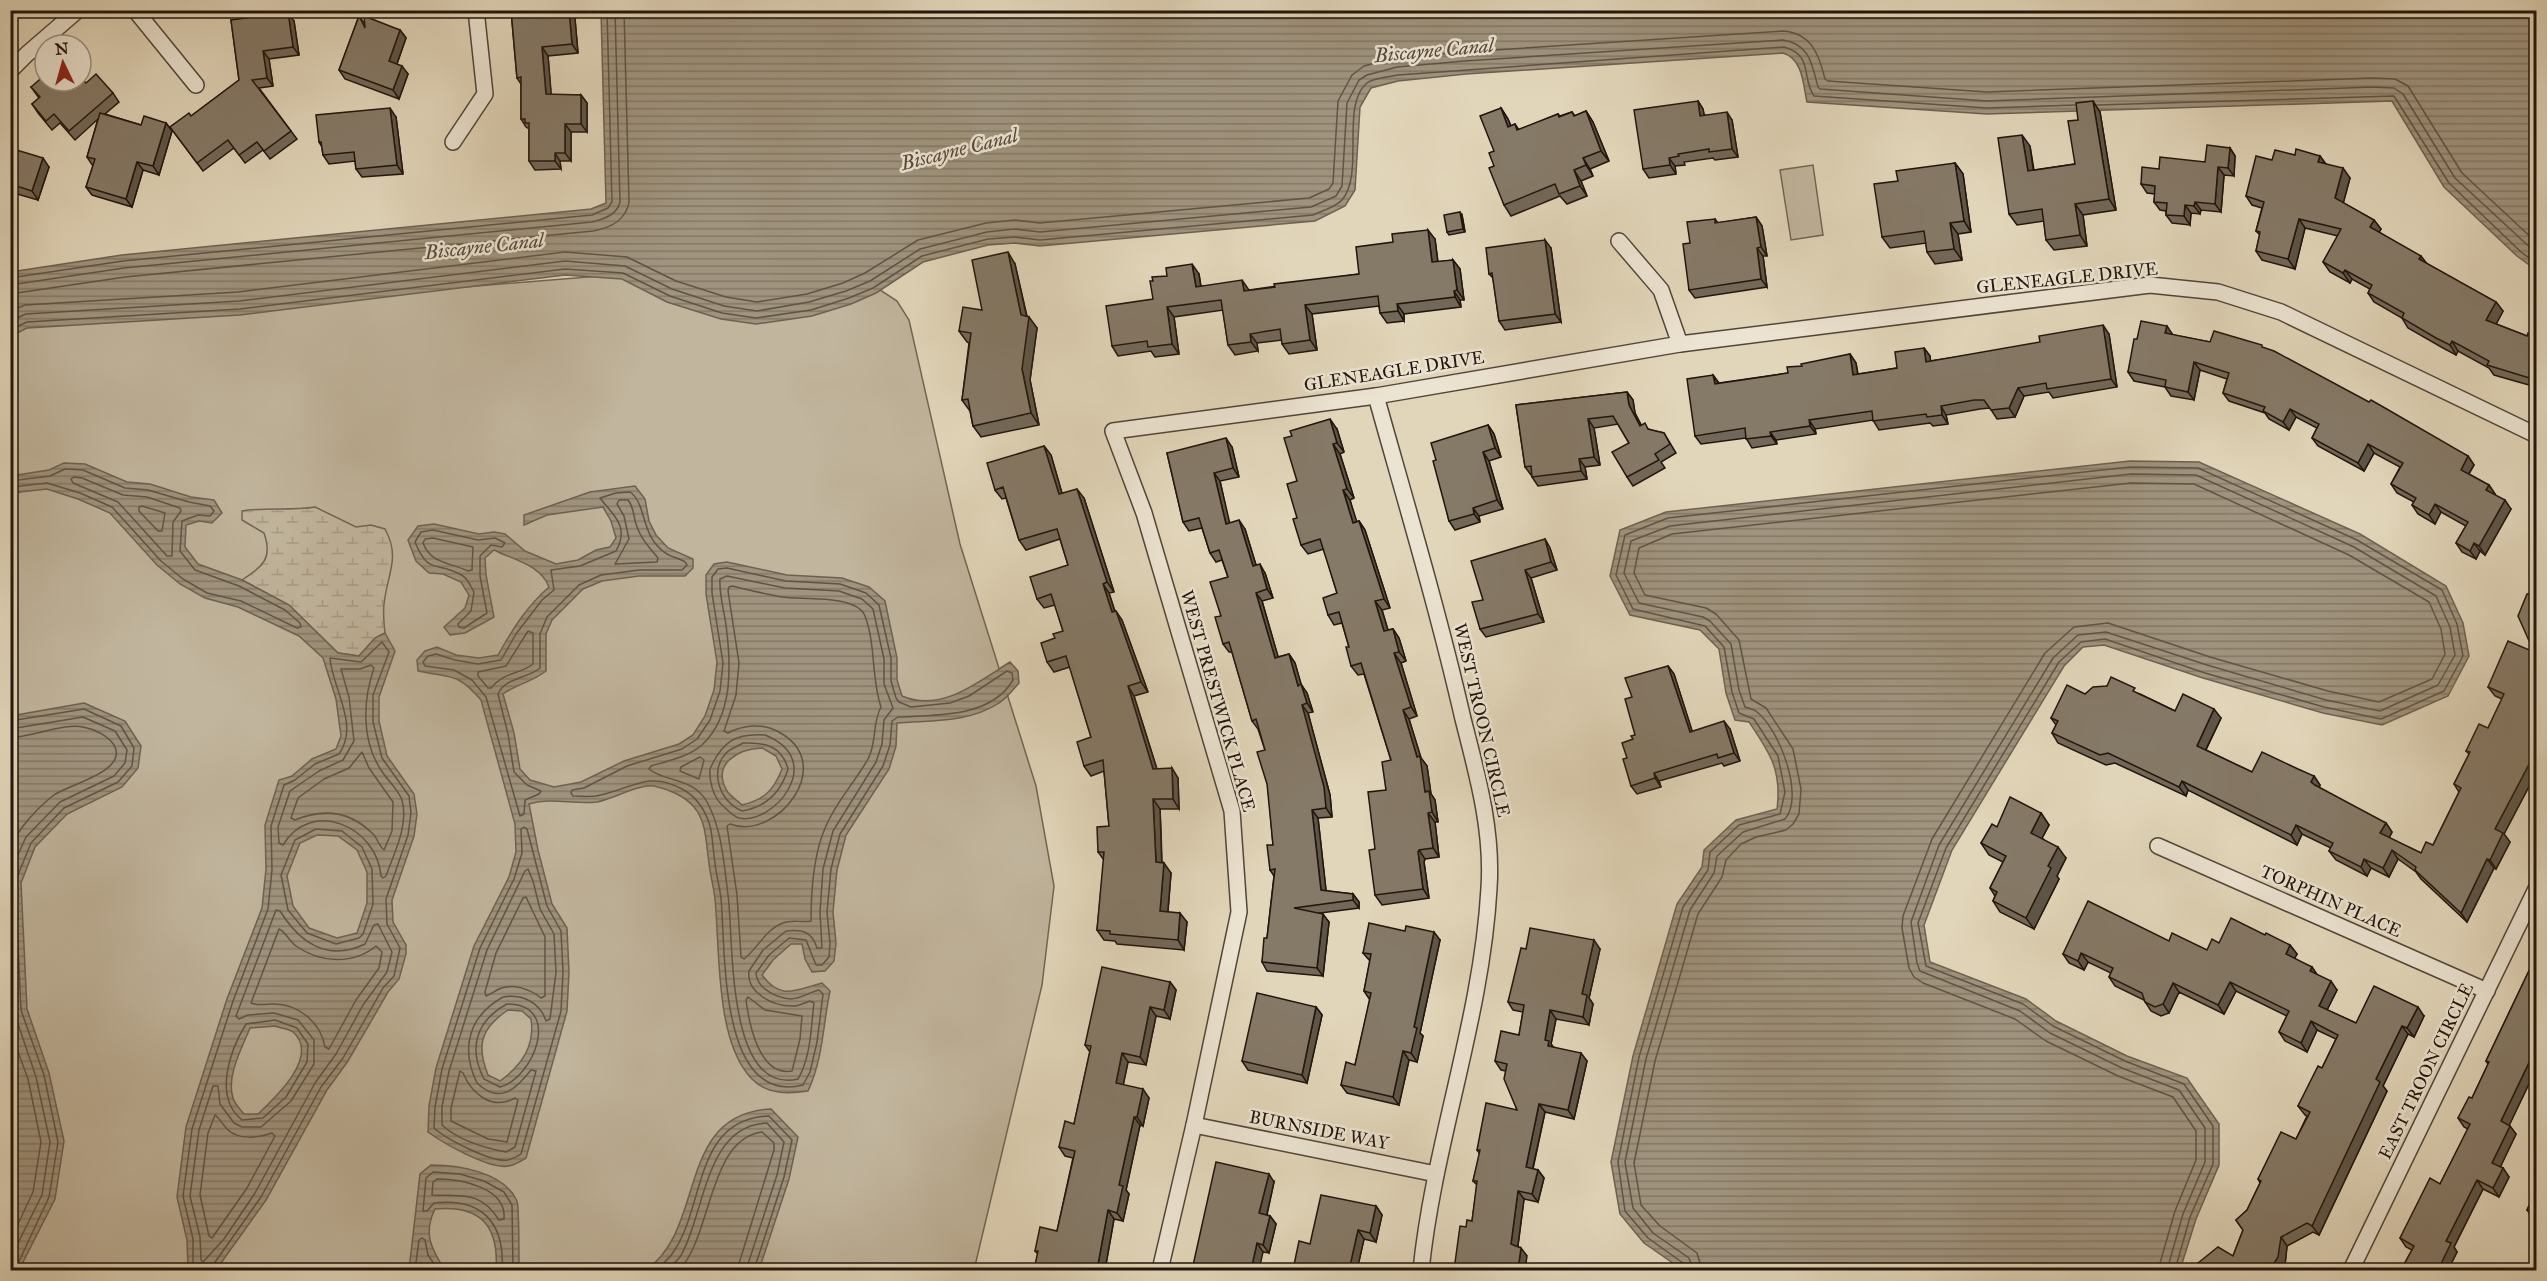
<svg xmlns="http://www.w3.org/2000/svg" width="2547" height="1281" font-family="'IM FELL Great Primer',serif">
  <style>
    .green { fill: #c1b59d; stroke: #716555; stroke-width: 1.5 }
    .wetland { fill: url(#wetland-marsh); stroke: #716555; stroke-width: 1.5 }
    .water { fill: url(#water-rules); stroke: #6d6151; stroke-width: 1.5; fill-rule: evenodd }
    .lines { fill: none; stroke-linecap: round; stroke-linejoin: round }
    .shore { stroke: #605446; stroke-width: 1.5 }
    .street-casing { stroke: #514538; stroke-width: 18 }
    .street { stroke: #ece4d2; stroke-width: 15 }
    .wall { fill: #726859; stroke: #21150d; stroke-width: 1.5 }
    .shaded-wall { fill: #5d5548; stroke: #21150d; stroke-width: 1.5 }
    .building { fill: #857967; stroke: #21150d; stroke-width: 1.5 }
    .labels { text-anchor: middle; stroke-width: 5; stroke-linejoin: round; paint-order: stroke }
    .street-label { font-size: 18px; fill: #21150d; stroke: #ece4d2 }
    .water-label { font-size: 20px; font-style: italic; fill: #54483b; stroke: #ece4d2 }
  </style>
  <defs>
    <pattern id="wetland-marsh" width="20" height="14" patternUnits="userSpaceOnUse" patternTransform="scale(1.5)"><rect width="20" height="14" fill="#c1b59d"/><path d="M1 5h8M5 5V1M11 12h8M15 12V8" fill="none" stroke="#a69b86"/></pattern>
    <pattern id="water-rules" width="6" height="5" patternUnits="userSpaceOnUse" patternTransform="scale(1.5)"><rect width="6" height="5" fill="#a0947f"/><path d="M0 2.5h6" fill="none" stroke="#827866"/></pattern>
  </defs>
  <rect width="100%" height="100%" fill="#e2d6ba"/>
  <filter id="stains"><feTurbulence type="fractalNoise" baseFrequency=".00333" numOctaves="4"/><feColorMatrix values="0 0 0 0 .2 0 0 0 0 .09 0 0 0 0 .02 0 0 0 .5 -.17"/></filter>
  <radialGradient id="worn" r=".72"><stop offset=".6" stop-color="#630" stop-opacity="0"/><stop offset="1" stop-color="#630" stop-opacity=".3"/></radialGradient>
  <g class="green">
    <polygon points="1813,165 1823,235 1791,240 1780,170"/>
    <polygon points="649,272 862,278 897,301 909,320 960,544 1036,786 1054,886 1042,985 974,1270 11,1270 11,329 23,323"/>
  </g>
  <path class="wetland" d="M315,507L356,527L371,525L385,529C401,558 387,574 384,604C383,613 384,624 385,633L375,638L359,656L338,653L289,605L242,580C263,566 273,559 264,533L242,520V511C267,507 291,511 315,507Z"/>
  <g class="water">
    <path d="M601,11H2536V270L2517,256L2444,187L2392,101L1987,114L1807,102C1803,84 1803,59 1783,53L1466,74L1398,81L1371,88L1360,107L1355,190L1345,206L1315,221L1040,246L1015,243L988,245L923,262L876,293L851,304L812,316L756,324L721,319L667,302L622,279L565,275L240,315L27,328L11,336V272L122,255L591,209L606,203Z"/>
    <path d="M2130,461L2199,462L2360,534L2446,586L2463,623L2469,656L2448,696L2382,725L2323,713L2203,678L2104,645L2083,647L2064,666L1952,850L1924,925L1930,962L2026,999L2056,1021L2127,1056L2187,1078L2219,1124V1165L2196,1219L2180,1270H1683L1644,1243L1620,1214L1611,1162L1633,1056L1677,904L1702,867L1704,850L1736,820L1777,809C1782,770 1770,753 1749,722L1735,720L1726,693L1719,649L1700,630L1630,615L1610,576L1620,530L1666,512Z"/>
    <path d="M64,463L85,464L127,482L150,484L191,497L214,500L222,513L212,523L199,521L186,525L185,547L198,564L242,580L289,605L338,653L359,656L375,638L385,633L395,651L379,697V721L387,756L414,794L417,814L414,836L392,900L393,922L406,945V954L399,979L388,992L348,1061L327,1090L266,1200L216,1270H186L188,1267L187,1240L177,1197L186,1127L227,999L262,908L266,869L265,825L279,780L292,776L312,759L336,749L341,736L336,699L323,658L299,636L238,607L205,598L180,584L157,565L110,513L78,499L47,489L20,492L11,497V476L49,470ZM317,835L338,836L357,850L367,872V903L357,933L337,938L309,928L293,906L287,876L300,843ZM275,1026C280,1028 289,1029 293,1032C320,1056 276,1097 258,1114H244C240,1109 234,1103 233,1098C226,1076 242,1048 250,1028Z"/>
    <path d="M635,486L645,499L649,521L656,535L668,548L693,559V568L685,576H639L602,581L583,589L552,620L546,634V671C532,682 517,684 503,694L514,733L520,769L530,780L554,787L581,782L624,761L679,744L693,735L705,716L714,690L717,662L706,594V575L714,564L727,562L787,575L842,578L869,587L885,601L897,658V680L902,696C941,713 978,682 1010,662L1018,671L1019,683C1013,690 1007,698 999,703C969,723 931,720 897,723L896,746L889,769L846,835L837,870L833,912L836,943L834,961L825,971L812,972L805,959L802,944H791L773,960L762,975C781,1001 796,990 822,983L830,991C823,1025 823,1059 808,1091C788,1094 768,1095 752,1079C715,1042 720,949 715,899C714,887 710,875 709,863C706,845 707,822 694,807C685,796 668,789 654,786C639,784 613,799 597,802C574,805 552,797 529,804L538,850L552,904L567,928L569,972L567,1011L526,1158C521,1161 515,1165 509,1166C490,1170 443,1143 428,1132L429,1106L436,1068L474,946L509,877L516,852L515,824L481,700C457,672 451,678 418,671L417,660L425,651L437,647L456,655L479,658L498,655C512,630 527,606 549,587C541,565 514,560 494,550L485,558L486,575L494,617L465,633L450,635L444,627L465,608L469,595L461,582L443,574L429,573L416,561L408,540L418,526L434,524L479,534L494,532L505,534L525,551L556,564L578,560L596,550L610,547L616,538L611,521L603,507L547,515L524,525V515L590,492ZM762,748L776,756L782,769C774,790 764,800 742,805C738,801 730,796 727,791C711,763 739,749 762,748ZM508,1010L522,1011L531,1019C535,1046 522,1065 500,1081L488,1075C476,1045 481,1028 508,1010Z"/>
    <polygon points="84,703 125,721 141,746 138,768 122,787 67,814 35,847 21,883 27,1009 49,1073 64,1141 55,1199 19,1270 11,1270 11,716"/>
    <path d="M771,1109L798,1137L789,1179L759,1270H646C707,1228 675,1114 771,1109Z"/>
    <path d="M431,1165C459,1165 504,1172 517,1201C519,1205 519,1261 519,1270H496C499,1226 481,1205 435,1209C423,1233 431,1249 445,1270H409L420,1174Z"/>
  </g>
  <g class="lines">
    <g class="shore">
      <polyline points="2097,105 2394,96 2449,183 2521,252 2536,263"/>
      <polyline points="10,278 123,261 592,215 608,208 612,202 607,10"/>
      <path d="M10,285L124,268L592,222C604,219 617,215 620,202L615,10"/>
      <path d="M10,294L125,277L593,231C610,228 626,220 629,202L624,10"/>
      <path d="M10,311L25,305L238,292L565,252L627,257L676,281L726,297L757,302L807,294L843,283L865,273L918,240L986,223L1015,220L1040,223L1309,198L1329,189L1333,183L1338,101L1352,75L1364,66L1395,58L1464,52L1783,31C1811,33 1819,54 1825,79L1828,81L1987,92L2372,78L2395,79L2408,86L2462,173L2536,242"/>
      <path d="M10,321L26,314L239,301L565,261L625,266L672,289L724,306L757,311L809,302L846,291L870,281L920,249L987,232L1015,229L1040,232L1311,207L1336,196L1342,186L1347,103L1359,80L1367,75L1397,67L1465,61L1783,40C1810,44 1812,65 1818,87L1820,89L1987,101L2372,87L2394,88L2403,94L2455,178L2536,253"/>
      <path d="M10,330L27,322L240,309L565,269L623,273L670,296L722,313L756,318L811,310L849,298L873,288L922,256L988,239L1015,237L1040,240L1313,215C1322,211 1336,207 1342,200C1365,173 1340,105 1367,83C1373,78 1389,77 1398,75L1784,47C1814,55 1801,78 1814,96L1987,108L2075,105"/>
      <polygon points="74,477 82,478 123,495 147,497 180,508 181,511 173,522 172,556 167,556 118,502 73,483 71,479"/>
      <polyline points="10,481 50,476 65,469 83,470 125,488 148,490 189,502 210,506 214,511 210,516 198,515 182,521 180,551 195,570 239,586 285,610 300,623 301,627 297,628 241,601 207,593 183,579 161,561 112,507 80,493 47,483 20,486 10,491"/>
      <path d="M630,492C647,504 640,534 664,552C670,557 679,558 685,562L687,565L682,570H639L601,575L579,585L547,617L540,634V668C527,679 506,677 498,694L508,734L514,772L527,785L541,791L539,794L525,800L524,814L520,816L486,697L472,680L454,670L425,666L423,662L428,656L436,654L455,660L478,664L501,660L516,634L542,600L554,590L551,570L580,566L616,551C630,526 613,515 600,498L616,493Z"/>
      <path d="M619,500H628C634,507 633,515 636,524C640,538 649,547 658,558L657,562L615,564L629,539L624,516L617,504Z"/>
      <polygon points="142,506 165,513 162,531 158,531 139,511 139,507"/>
      <path d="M433,530L478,540L495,538L505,543L502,547L491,545L480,556V576L487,613L464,628L459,627L458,624L471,611L474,592C471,587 468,579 463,576C438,560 429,577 415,542L421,532Z"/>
      <path d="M433,538L473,547L472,570L468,571C449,562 431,564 423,543L425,539Z"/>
      <path d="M727,568L786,581L840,584L866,593L879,605L891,658V681L896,698L899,702L911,707L950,703L969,696L1007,671L1012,673L1013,680C991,718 936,715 898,717L892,721L890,745L883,766L840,834L831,869L827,912L830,943L829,957L822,965H816L806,940L789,938L769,955L756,973C757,989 777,998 791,999C800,999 810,992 819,990L823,994L817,1042L810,1072L803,1085C718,1106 726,949 721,899C720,887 716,875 715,863C713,851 713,838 710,826C706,812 697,798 684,790C647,769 631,790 596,796C589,797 581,796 573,796L571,793L572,790L584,788L627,766L682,749L697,739L710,720L720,691L723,663L712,593V577L718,569Z"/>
      <path d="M727,576L785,588L839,591L862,599L873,609L884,659V684L893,708L884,720L882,744L876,762L833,831L823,869L820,912L822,948H817C812,932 803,929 786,931L763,950L749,971C746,993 773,1006 792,1006C798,1007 804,1003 810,1001L814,1003C811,1027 811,1057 798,1079C725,1096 734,936 728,895C724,864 722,829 707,802C693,777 664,782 649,769L651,766C668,761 688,757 702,745C734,715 731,664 726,625C724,610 719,595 720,579Z"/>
      <path d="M732,586C749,590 765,594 782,597C801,600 857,594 865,616C876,645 871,677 881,707C872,723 877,743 868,759C855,782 836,802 826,826C813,854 811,890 811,921C803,923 792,919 783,923C766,929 757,949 744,959L741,957L737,895L727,826L730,824C776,842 840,763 777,731C762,723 743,725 728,733L724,731L736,695L739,663L728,591L729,587Z"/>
      <path d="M528,631L533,633V664C519,675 505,671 491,688H488L478,676V672L506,666Z"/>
      <path d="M371,665L374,668C363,700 361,740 381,770C387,780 398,789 402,800C409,825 394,853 386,876L383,878L381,876C377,826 311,798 283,845L279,843L278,827L290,791L319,771L343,760L354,741L349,697L341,669H360Z"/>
      <polyline points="10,721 84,709 121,726 134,748 132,766 118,782 64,808 31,843 15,882 21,1010 44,1075 58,1142 49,1197 15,1270"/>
      <polyline points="10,729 83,717 115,731 127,750 125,763 114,776 60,802 26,837 10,872"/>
      <path d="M765,735C829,761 772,826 739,818C732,816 726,808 721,804C713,796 709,780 710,769C722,742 735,733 765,735Z"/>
      <path d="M10,738C31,737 65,723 83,727C95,729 108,736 114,745C129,771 70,784 54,795C37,808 18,829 10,848"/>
      <path d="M743,743C765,742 782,746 788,769C781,792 766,807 742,811C720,802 709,772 726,753C730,749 738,746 743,743Z"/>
      <path d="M362,752L369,768L393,802L392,831L384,850C379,846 378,840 374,835C351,811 324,808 295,820L291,818L298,798L324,779L349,768Z"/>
      <polygon points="700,757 704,760 699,779 680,771 681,767"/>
      <path d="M524,827L527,829L547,906L561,931L563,972L561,1011L521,1154C518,1156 512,1159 508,1160C492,1163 446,1139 434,1128L435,1107L442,1069L480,948L514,879L522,853L521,829Z"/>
      <polygon points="316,829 342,831 362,847 372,869 373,904 363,934 359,938 336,944 307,933 288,910 281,875 295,840"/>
      <path d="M528,869L533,881L540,909L554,934L556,972L550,1019L546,1021C540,1002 522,994 503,997C469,1016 460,1048 477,1083C500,1105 516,1089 531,1070L536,1071L515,1147L506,1152C485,1148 458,1140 442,1125V1107L449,1071L487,950L525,871Z"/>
      <path d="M526,897L545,937V996L541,998C530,989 513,983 499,989C495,991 491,994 486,996L485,992L496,953L523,898Z"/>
      <path d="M276,910L280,911C300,943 328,962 365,944L374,925L378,924L392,952L387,972L363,1005L336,1054L315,1083L255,1193L224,1239L203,1262L201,1260L200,1237L190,1196L199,1130L213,1086H218L220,1104L234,1123L242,1127H261L291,1101L314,1064V1040L298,1020L274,1013L248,1015L239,1019L236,1016Z"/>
      <path d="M279,929C286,932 289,941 296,946C320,963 353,965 376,946L382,952L379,968L356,1000L329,1049L325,1047C321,1023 299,1004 274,1004C266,1004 258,1006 251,1003Z"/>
      <polyline points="10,951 14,1012 36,1077 50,1142 42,1195 10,1259"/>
      <path d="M748,997L765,1010L802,1016L800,1039L792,1071C759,1077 749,1023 746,1000Z"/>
      <path d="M507,1004C563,1004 534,1078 500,1087L484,1079C468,1048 476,1021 507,1004Z"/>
      <path d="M275,1020L297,1028L308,1044L307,1062L286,1097L263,1118L242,1120C213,1097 230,1050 246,1024Z"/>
      <polyline points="10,1030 28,1079 41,1142 33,1192 10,1241"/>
      <path d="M460,1071L463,1073C472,1094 492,1111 515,1098L518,1100L507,1142L488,1139L451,1121V1108Z"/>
      <path d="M215,1115C220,1119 223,1125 228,1130C239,1140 259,1138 272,1133L275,1136L247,1188L212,1238L209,1236L200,1195L208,1133Z"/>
      <path d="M437,1179C462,1179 507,1188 504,1219L499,1220C481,1191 462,1196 432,1195L433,1182Z"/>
      <path d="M193,1270V1239L183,1196L192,1129L233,1001L268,909L272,870L271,826L284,785L295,780L315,764L339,754C360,725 332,688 330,658L361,662L382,642L389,652L373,695V722L382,758L409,796L411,813L408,835L386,899L387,924L400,948L394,976L383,988L343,1058L321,1087L261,1197L213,1265L212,1270"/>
      <polyline points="415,1270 419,1240 422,1238 425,1240 428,1255 438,1270"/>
      <path d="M502,1270C505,1223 482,1197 434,1203L427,1211H423L426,1178L433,1172L460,1174L484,1181L504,1192L512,1205L513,1270"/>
      <path d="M656,1270C661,1265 668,1260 672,1254C706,1208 692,1119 769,1116L792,1140L784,1177L754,1270"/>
      <path d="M667,1270C671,1266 676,1262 680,1257C705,1216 704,1125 767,1123L784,1142L777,1175L746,1270"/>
      <path d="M679,1270C712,1237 708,1139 762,1132L774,1143V1150L737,1270"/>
      <polyline points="1686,1270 1683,1263 1648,1238 1625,1211 1618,1162 1639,1057 1683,907 1708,870 1710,852 1739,825 1780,814 1785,792 1778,756 1754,719 1739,713 1732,692 1724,647 1705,626 1633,609 1616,575 1625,535 1668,518 2130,467 2198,468 2357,540 2442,590 2457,624 2463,656 2444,691 2381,719 2324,707 2205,673 2105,639 2081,642 2059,662 1946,848 1918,923 1926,966 2023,1004 2053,1026 2125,1061 2184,1084 2213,1126 2213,1164 2190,1217 2175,1270"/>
      <path d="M1693,1270L1689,1258L1653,1233L1633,1208L1625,1162L1646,1059L1690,910L1714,873L1717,856L1743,832L1785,819C1805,796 1779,729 1757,712C1754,709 1748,708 1745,707L1739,690L1731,644L1710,621L1703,617L1639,603L1624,573L1631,541L1670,526L2131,474L2196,475L2354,547L2436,596L2450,627L2455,655L2438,685L2380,711L2326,700L2207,665L2106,632L2078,635L2053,658L1939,845L1911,922L1917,963L1920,971L2020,1011L2050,1033L2122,1068L2179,1090L2205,1128V1162L2183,1214L2167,1270"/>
      <polyline points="1702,1270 1697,1253 1660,1226 1641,1205 1634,1163 1655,1061 1698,914 1722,877 1726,860 1741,844 1756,837 1786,830 1793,824 1799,814 1801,789 1793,749 1766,708 1751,699 1739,640 1716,614 1706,608 1645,595 1634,573 1639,548 1672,534 2131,483 2194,484 2349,555 2429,602 2441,629 2445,654 2432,679 2379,702 2328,691 2210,657 2108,623 2074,627 2045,653 1932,839 1903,916 1902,928 1909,968 1914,977 1923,983 2015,1019 2046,1041 2118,1076 2173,1097 2196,1131 2196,1160 2175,1211 2158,1270"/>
    </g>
    <g class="street-casing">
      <g id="street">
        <polyline points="135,10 196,85"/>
        <polyline points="10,71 27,54 78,10"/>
        <polyline points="453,142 485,94 476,10"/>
        <polyline points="1619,241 1661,290 1680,344"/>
        <path d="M1376,396C1406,503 1438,610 1463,719C1477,774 1493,830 1489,888C1482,1018 1434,1142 1421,1270"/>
        <polyline points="2158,846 2487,991"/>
        <polyline points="1194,1125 1436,1174"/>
        <polyline points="1160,1270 1194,1125 1239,912 1232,811 1144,513 1113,431 1376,396 1680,344 2150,285 2218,292 2281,312 2536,435"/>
        <polyline points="2351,1270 2536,889"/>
      </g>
    </g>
    <use href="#street" class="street"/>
  </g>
  <g class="wall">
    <polygon points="511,10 545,10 545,12 569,10 575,19 578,53 548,56 551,95 581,95 587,103 587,132 571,132 571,161 560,161 561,169 535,170 529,161 529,129 526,127 521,119 521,84 517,78"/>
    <polygon points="359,16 364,23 400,30 406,38 397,64 408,74 399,99 345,79 339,70"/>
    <polygon points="231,20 294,21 299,55 269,59 273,86 259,88 297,139 270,159 263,150 245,163 234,148 203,171 170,127 191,116 239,80"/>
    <polygon points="86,83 113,93 119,102 105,114 141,125 166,123 172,131 159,175 143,170 132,207 92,195 86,187 93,166 87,157 98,119 75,140 60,123 52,130 38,113 32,104 39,98 31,87"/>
    <polygon points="1698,101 1703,109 1704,115 1732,120 1738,157 1715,160 1713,158 1684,162 1685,165 1675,166 1676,174 1649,178 1643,169"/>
    <polygon points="1501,108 1508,119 1511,126 1515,124 1519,130 1558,114 1560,116 1572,112 1575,116 1586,111 1593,122 1609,161 1590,169 1593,176 1581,181 1587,196 1567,204 1560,196 1511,216 1504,205 1494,166 1494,151"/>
    <polygon points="2100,112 2116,210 2083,215 2087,246 2054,250 2046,240 2044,221 2017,225 2009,214 2030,146 2034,170 2075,164 2078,120"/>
    <polygon points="396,117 403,174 362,177 356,169 355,161 329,164 323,155 322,147 319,142"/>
    <polygon points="10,148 49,167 38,200 10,192"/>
    <polygon points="2230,148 2235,156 2234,176 2224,175 2221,212 2201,210 2200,214 2191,213 2190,225 2172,223 2166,215 2166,211 2160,210 2154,202 2155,194 2147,193 2141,184 2159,169 2205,162"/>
    <polygon points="2295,155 2320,156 2326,164 2350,178 2343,203 2374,220 2381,229 2379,232 2427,264 2496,302 2503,311 2496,324 2527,336 2536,337 2536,387 2494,375 2489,368 2458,351 2456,355 2443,348 2408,328 2402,318 2374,302 2368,293 2370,289 2352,279 2350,283 2330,272 2323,262 2338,236 2305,228 2295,269 2262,260 2256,251 2260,235 2256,231 2262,208 2252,205 2246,196 2272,160"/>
    <polygon points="1955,163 1963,174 1971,232 1958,234 1962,260 1935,264 1927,252 1926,243 1890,248 1882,237 1898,181"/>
    <polygon points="1462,215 1465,232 1449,235 1447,232"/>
    <polygon points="1756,217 1762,226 1767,256 1763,256 1767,287 1695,298 1689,290 1690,243 1715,219 1718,223"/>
    <polygon points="1435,239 1438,262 1453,260 1460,269 1464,300 1460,300 1461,307 1404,314 1404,321 1387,323 1380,313 1379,306 1312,314 1317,350 1289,354 1282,344 1282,340 1257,343 1258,351 1235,355 1228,345 1223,310 1174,317 1179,354 1155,357 1151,351 1118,356 1112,346 1153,299 1199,274 1201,286 1249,290 1359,274"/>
    <polygon points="1551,248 1561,322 1505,330 1499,321 1493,278 1489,274"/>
    <polygon points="1015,264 1027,316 1037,328 1030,380 1039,425 981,437 973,426 970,411 962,400 969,343 967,342 959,331 982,310"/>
    <polygon points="2109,334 2117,387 2053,398 2049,392 2024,396 2015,417 1997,419 1990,408 1980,409 1946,415 1948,424 1933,426 1930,423 1879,430 1873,420 1815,429 1816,434 1776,440 1777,444 1752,448 1746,438 1701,444 1695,436 1713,375 1719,383 1788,373 1802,366 1850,354 1856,363 1858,374 1897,368 1924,348 1930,356 1930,361"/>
    <polygon points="2173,335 2210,342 2264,348 2468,456 2474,465 2469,474 2489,485 2495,494 2495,495 2511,509 2485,555 2480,551 2476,559 2462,552 2456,543 2466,526 2441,512 2435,524 2418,514 2412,505 2414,502 2397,493 2391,484 2400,467 2374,453 2364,471 2318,446 2312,438 2317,428 2296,417 2289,430 2269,419 2265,413 2229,401 2223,393 2227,379 2200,370 2194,400 2171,396 2165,387 2134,381 2128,372 2137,339"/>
    <polygon points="1627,392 1633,400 1635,413 1641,425 1650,430 1664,433 1676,453 1661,462 1665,468 1633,486 1627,477 1629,443 1618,424 1594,428 1600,465 1585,467 1587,479 1538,486 1532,477 1532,475 1531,475 1525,467 1516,405"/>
    <polygon points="1488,425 1494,434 1501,457 1489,461 1503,509 1479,516 1480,522 1455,530 1449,521 1436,460"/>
    <polygon points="1337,429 1344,452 1340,454 1354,498 1350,500 1356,522 1359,521 1365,530 1390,608 1382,610 1388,630 1393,629 1399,638 1406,661 1401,663 1417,716 1409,719 1421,758 1427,766 1431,794 1435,800 1438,822 1435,822 1439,857 1425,859 1424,862 1429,898 1382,905 1375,895 1375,849 1391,760 1364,674 1358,675 1351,666 1349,647 1342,623 1334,625 1328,615 1337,593 1324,549 1308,554 1301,545 1297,481"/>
    <polygon points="1044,446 1051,455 1062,493 1084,498 1114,592 1109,593 1115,611 1122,620 1148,692 1134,696 1157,769 1178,778 1179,809 1160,809 1161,830 1162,863 1171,873 1168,912 1187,922 1184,950 1117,944 1115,941 1104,940 1097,930 1104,860 1098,852 1109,826 1104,771 1091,776 1084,766 1091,737 1070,667 1054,672 1047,662 1055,638 1063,631 1055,605 1044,608 1037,599 1068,565 1060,539 1026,550 1019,540 1006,498 1002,499 995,490"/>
    <polygon points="1232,447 1239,477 1220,481 1229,523 1245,529 1256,565 1265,573 1273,598 1262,601 1278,657 1289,654 1295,663 1301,685 1307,693 1313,712 1308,713 1330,795 1332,817 1318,818 1326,891 1353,894 1359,902 1359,908 1320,913 1329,922 1323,976 1267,971 1262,962 1267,938 1274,876 1270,870 1273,845 1265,750 1258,729 1252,721 1232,652 1229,652 1223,644 1221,616 1228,577 1222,560 1216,562 1210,553 1202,528 1189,531 1183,522 1167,453"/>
    <polygon points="2536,491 2536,547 2531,539"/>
    <polygon points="1545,539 1550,548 1557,570 1531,578 1544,622 1486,637 1480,629 1483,600"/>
    <polygon points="2536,593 2536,773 2504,834 2510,842 2496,869 2494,868 2467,922 2421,879 2416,872 2398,859 2389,877 2371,868 2367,876 2336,860 2329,851 2331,848 2302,834 2297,845 2188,790 2186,796 2115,763 2106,765 2058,743 2052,733 2056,725 2051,718 2085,694 2107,686 2140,694 2175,711 2221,718 2206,750 2252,772 2314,776 2320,785 2319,788 2386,823 2392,832 2389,838 2421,853 2433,845 2459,792 2454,784 2469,754 2466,751 2488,728 2502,699 2495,696 2488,687 2534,652"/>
    <polygon points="1668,666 1674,674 1692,731 1730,729 1740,761 1724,766 1722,763 1659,781 1661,787 1637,794 1631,786 1633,739 1635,735 1632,697"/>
    <polygon points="2041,813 2049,825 2042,838 2066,858 2057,876 2059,879 2034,929 2000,912 1993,901 1995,896 1990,888 2003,862 1989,855 1981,843 1997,827"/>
    <polygon points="2265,935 2290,945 2297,954 2294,959 2312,967 2317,975 2337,990 2327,1010 2356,1023 2424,1016 2414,1037 2408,1034 2383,1086 2387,1091 2319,1235 2313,1232 2287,1246 2285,1265 2281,1270 2203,1270 2198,1263 2233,1256 2243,1230 2236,1220 2247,1210 2260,1183 2258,1179 2296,1139 2307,1116 2305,1115 2298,1106 2322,1068 2336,1039 2317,1030 2307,1052 2285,1041 2279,1032 2287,1016 2236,991 2224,1014 2179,992 2169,1013 2161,1016 2151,1011 2144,1000 2115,986 2109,977 2111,973 2088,962 2084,970 2069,963 2063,954 2169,941 2207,950 2219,943"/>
    <polygon points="1440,940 1420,1033 1423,1036 1417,1062 1409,1060 1399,1105 1347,1093 1341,1085 1355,1065 1370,1000 1364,991 1370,961 1363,953"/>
    <polygon points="1526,949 1600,949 1589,998 1593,1004 1589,1025 1556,1019 1551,1044 1553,1047 1587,1061 1574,1119 1545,1112 1533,1169 1538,1170 1544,1178 1538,1202 1524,1199 1518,1246 1527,1256 1466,1227 1472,1221 1477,1185 1473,1181 1480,1154 1477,1150 1517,1110 1506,1071 1501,1070 1495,1061 1519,1035 1523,1012 1513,1010 1508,1002"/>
    <polygon points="2536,956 2536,1069 2509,1125 2516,1134 2500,1167 2503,1168 2509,1177 2499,1197 2483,1189 2454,1247 2457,1252 2448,1270 2401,1270 2412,1250 2406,1247 2400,1238 2440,1184 2468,1129 2464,1127 2458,1118 2472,1098 2488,1064 2486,1061"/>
    <polygon points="1170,982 1176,990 1170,1019 1156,1016 1146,1065 1128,1062 1123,1085 1149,1098 1143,1126 1140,1125 1126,1190 1129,1194 1123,1221 1114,1219 1105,1270 1034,1270 1038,1254 1035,1251 1057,1231 1073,1158 1065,1156 1059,1147 1074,1124 1090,1052 1085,1045"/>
    <polygon points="1316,1007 1322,1015 1307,1083 1248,1070 1242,1061"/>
    <polygon points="1274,1182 1267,1215 1270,1216 1276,1224 1269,1253 1263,1252 1192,1270"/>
    <polygon points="2536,1192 2536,1220 2533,1218 2527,1210"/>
    <polygon points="1376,1206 1382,1215 1376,1242 1364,1239 1357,1270 1298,1270 1294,1265 1310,1244"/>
  </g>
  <g class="shaded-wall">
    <polygon points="569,10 575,19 578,53 572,44"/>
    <polygon points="288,12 294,21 299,55 293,47"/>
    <polygon points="400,30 406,38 395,69 389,61"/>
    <polygon points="542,47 548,56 552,103 546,94"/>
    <polygon points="263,51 269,59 273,86 267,78"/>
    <polygon points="402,66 408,74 399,99 393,90"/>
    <polygon points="581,95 587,103 587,132 581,124"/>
    <polygon points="1698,101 1703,109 1706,124 1700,116"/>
    <polygon points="2093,101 2100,112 2116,210 2109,199"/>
    <polygon points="390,108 396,117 403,174 397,165"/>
    <polygon points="1501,108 1508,119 1515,137 1508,127"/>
    <polygon points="1586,111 1593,122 1609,161 1601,151"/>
    <polygon points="1727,112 1732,120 1738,157 1732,149"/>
    <polygon points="166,123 172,131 159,175 153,166"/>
    <polygon points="565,124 571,132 571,161 565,153"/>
    <polygon points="2022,135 2030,146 2035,182 2028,171"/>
    <polygon points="2230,148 2235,156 2234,176 2228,168"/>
    <polygon points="555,153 560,161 561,169 555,161"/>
    <polygon points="2320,156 2326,165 2318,162"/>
    <polygon points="43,158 49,167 38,200 32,191"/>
    <polygon points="1583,158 1590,169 1593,176 1586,165"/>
    <polygon points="1669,158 1675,166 1676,174 1670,165"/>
    <polygon points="137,162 143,170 132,207 126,199"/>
    <polygon points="1955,163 1963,174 1971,232 1964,221"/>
    <polygon points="2218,167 2224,175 2221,212 2215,204"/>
    <polygon points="2343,168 2350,178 2342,208 2335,198"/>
    <polygon points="1574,170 1581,181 1587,196 1580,186"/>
    <polygon points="2195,202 2201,210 2200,214 2194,206"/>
    <polygon points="2075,204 2083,215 2087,246 2080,235"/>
    <polygon points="2185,205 2191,213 2190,225 2184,216"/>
    <polygon points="1460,212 1462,215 1465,232 1463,229"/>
    <polygon points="1756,217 1762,226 1767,256 1761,247"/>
    <polygon points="2299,219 2305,228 2295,269 2288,259"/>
    <polygon points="2374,220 2381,229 2376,237 2370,227"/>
    <polygon points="1950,223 1958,234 1962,260 1954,249"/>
    <polygon points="1428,230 1435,239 1439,272 1432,262"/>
    <polygon points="1545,240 1551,248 1561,322 1555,314"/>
    <polygon points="1757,248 1763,256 1767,287 1761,279"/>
    <polygon points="1008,252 1015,264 1028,323 1029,317 1037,328 1030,380 1039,425 1031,413 1022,369 1021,315"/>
    <polygon points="2421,256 2428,265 2419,259"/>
    <polygon points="1453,260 1460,269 1464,300 1457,290"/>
    <polygon points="1192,264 1199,274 1202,296 1196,287"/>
    <polygon points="2345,270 2352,279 2350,283 2343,273"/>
    <polygon points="1242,280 1249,290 1251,300 1244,291"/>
    <polygon points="1454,291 1460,300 1461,307 1455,297"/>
    <polygon points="2496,302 2503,311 2493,330 2486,320"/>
    <polygon points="1397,304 1404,314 1404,321 1398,311"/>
    <polygon points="1305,305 1312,314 1317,350 1310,340"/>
    <polygon points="1167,307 1174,317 1179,354 1172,344"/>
    <polygon points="2103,325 2109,334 2117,387 2111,379"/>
    <polygon points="2167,326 2173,335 2165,333"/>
    <polygon points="1250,334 1257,343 1258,351 1251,342"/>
    <polygon points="2452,341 2458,351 2456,355 2450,345"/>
    <polygon points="1924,348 1930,356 1932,370 1926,362"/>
    <polygon points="1850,354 1856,363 1859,383 1853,375"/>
    <polygon points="2194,362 2200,370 2194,400 2188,392"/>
    <polygon points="1713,375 1719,384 1715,384"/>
    <polygon points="2018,388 2024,396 2015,417 2009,408"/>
    <polygon points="1627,392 1633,400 1635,413 1646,434 1640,426 1629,405"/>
    <polygon points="1941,406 1946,415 1948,424 1942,415"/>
    <polygon points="2290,409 2296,417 2289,430 2283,422"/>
    <polygon points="1330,419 1337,429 1344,452 1337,443"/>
    <polygon points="1588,419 1594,428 1600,465 1594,457"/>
    <polygon points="1809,420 1815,429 1816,434 1810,426"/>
    <polygon points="1488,425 1494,434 1501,457 1495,448"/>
    <polygon points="1770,432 1776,440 1777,444 1771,436"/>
    <polygon points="1226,438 1232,447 1239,477 1233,468"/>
    <polygon points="1333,444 1340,454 1354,498 1347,489"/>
    <polygon points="2368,444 2374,453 2364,471 2358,463"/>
    <polygon points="1044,446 1051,455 1065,504 1059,494"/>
    <polygon points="1483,452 1489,461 1503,509 1497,500"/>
    <polygon points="2468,456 2474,465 2466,478 2461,470"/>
    <polygon points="1579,459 1585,467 1587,479 1581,471"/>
    <polygon points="1214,473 1220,481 1232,533 1226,524"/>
    <polygon points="2489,485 2495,494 2492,499 2486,490"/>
    <polygon points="1077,489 1084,498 1114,592 1107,582"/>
    <polygon points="1343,490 1350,500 1360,532 1353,523"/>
    <polygon points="2505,500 2511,509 2485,555 2479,546"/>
    <polygon points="2435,504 2441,512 2435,524 2429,515"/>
    <polygon points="1473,508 1479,516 1480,522 1474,514"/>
    <polygon points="1239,520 1245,529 1259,575 1253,566"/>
    <polygon points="1359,521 1365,530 1390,608 1384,599"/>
    <polygon points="1545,539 1550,548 1557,570 1551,562"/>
    <polygon points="2474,543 2480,551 2476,559 2470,551"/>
    <polygon points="1260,564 1265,573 1273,598 1267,589"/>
    <polygon points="1525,570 1531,578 1544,622 1538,614"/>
    <polygon points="1103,584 1109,593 1118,622 1112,612"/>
    <polygon points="1256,593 1262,601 1281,667 1275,658"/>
    <polygon points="1375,601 1382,610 1391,641 1384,631"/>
    <polygon points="1116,611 1122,620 1148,692 1141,682"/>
    <polygon points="1393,629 1399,638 1406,661 1399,652"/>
    <polygon points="1394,653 1401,663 1417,716 1411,707"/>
    <polygon points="1289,654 1295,663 1304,694 1298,686"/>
    <polygon points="1668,666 1674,674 1695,740 1690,732"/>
    <polygon points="1301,684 1307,693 1313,712 1307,703"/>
    <polygon points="1128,686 1134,696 1160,779 1153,769"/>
    <polygon points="1302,705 1308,713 1330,795 1332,817 1326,808"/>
    <polygon points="2214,709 2221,718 2203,755 2197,746"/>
    <polygon points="1403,710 1409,719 1421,758 1427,766 1431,794 1435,800 1438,822 1432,812 1425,792 1417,757"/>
    <polygon points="1724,721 1730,729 1740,761 1734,753"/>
    <polygon points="2536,751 2536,773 2504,834 2510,842 2496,869 2490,860 2495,829"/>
    <polygon points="1172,768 1178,778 1179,809 1173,799"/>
    <polygon points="1654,773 1659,781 1661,787 1655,778"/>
    <polygon points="2314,776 2320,785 2317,792 2311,782"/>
    <polygon points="2182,781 2188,790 2186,796 2179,787"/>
    <polygon points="1153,799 1160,809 1162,872 1156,862"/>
    <polygon points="1312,810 1318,818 1327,899 1321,890"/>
    <polygon points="1428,813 1435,822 1439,857 1433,848"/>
    <polygon points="2041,813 2049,825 2039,844 2031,833"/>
    <polygon points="2386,823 2392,832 2387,842 2380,833"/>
    <polygon points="2296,825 2302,834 2297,845 2291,835"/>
    <polygon points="2058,847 2066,858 2057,876 2059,879 2034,929 2026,918 2048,866"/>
    <polygon points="1419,850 1425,859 1424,862 1429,898 1423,889 1418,852"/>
    <polygon points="2392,850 2398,859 2389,877 2383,868"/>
    <polygon points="2364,859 2371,868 2367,876 2361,867"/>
    <polygon points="2487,859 2494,868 2467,922 2461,913"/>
    <polygon points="1164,863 1171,873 1167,921 1160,911"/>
    <polygon points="1353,894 1359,902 1359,908 1353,900"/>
    <polygon points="1180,913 1187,922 1184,950 1178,940"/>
    <polygon points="1323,914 1329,922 1323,976 1317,968"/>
    <polygon points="1434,932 1440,940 1420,1033 1423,1036 1417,1062 1411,1053 1414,1027"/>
    <polygon points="1594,940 1600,949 1589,998 1593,1004 1589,1025 1583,1017 1582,994"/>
    <polygon points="2290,945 2297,954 2292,963 2286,954"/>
    <polygon points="2081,953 2088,962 2084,970 2078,961"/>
    <polygon points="2312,967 2318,976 2310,971"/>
    <polygon points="2331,981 2337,990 2325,1014 2319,1006"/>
    <polygon points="1170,982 1176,990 1170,1019 1164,1010"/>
    <polygon points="2230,982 2236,991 2224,1014 2218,1005"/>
    <polygon points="2173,983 2179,992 2169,1013 2163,1004"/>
    <polygon points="1150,1007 1156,1016 1146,1065 1140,1057"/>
    <polygon points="1316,1007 1322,1015 1307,1083 1302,1075"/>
    <polygon points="2418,1007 2424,1016 2414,1037 2407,1028"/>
    <polygon points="1550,1010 1556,1019 1551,1044 1555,1049 1554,1054 1545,1040"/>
    <polygon points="2311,1021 2317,1030 2307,1052 2301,1043"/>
    <polygon points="2402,1026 2408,1034 2383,1086 2387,1091 2319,1235 2312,1226 2376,1079"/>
    <polygon points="2536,1048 2536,1069 2507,1130 2501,1121"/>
    <polygon points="1403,1051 1409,1060 1399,1105 1393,1097"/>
    <polygon points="1122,1053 1128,1062 1122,1091 1116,1083"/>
    <polygon points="1581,1053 1587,1061 1574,1119 1568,1110"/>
    <polygon points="1143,1089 1149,1098 1143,1126 1137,1117"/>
    <polygon points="1539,1104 1545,1112 1531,1176 1526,1167"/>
    <polygon points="1134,1117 1140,1125 1126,1190 1129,1194 1123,1221 1117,1213 1119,1185"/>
    <polygon points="2510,1126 2516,1134 2498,1172 2492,1163"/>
    <polygon points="2503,1168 2509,1177 2499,1197 2493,1188"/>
    <polygon points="1538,1170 1544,1178 1538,1202 1532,1194"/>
    <polygon points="1269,1174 1274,1182 1265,1222 1259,1213"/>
    <polygon points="2477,1180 2483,1189 2454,1247 2457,1252 2448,1270 2438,1270 2446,1241"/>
    <polygon points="1518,1191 1524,1199 1517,1252 1511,1244"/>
    <polygon points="1376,1206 1382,1215 1376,1242 1370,1233"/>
    <polygon points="1108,1210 1114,1219 1105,1270 1097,1270"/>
    <polygon points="1270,1216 1276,1224 1269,1253 1263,1245"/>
    <polygon points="1358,1230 1364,1239 1357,1270 1349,1270"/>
    <polygon points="2281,1237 2287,1246 2285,1265 2281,1270 2270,1270"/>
    <polygon points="1257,1243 1263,1252 1259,1270 1251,1270"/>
    <polygon points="1521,1248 1527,1256 1525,1270 1518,1270"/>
  </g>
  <g class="building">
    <polygon points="511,10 539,10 540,13 569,10 572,44 542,47 546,94 581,95 581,124 565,124 565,153 555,153 555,161 529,161 529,123 525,123 525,119 521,119 521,77 517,78"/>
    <polygon points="288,12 293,47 263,51 267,78 252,80 291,131 264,151 257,142 239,155 228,140 197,163 170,127 189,113 191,116 239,80 231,20"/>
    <polygon points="359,16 365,28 364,16 400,30 389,61 402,66 393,90 339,70"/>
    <polygon points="96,74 113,93 69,131 54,114 46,121 32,104 40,97 31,87 45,75 45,81 81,81 81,78 86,83"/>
    <polygon points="1698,101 1700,116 1727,112 1732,149 1709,152 1709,149 1678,154 1679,156 1669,158 1670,165 1643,169 1634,110"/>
    <polygon points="2093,101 2109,199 2075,204 2080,235 2046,240 2042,209 2009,214 1998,138 2022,135 2028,171 2075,164 2068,121 2078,120 2076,103"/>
    <polygon points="390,108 397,165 356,169 354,152 323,155 321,142 319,142 316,115"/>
    <polygon points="1501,108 1508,127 1515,124 1517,130 1558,114 1559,117 1572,112 1574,116 1586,111 1601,151 1583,158 1586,165 1574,170 1580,186 1559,194 1555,184 1504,205 1489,168 1494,166 1489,153 1494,151 1480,116"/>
    <polygon points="100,113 141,125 144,116 166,123 153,166 137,162 126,199 86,187 95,159 87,157"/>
    <polygon points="2207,145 2230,148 2228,168 2218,167 2215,204 2195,202 2194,206 2185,205 2184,216 2166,215 2167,203 2154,202 2155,186 2141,184 2142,167 2159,169 2160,157 2205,162"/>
    <polygon points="10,148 43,158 32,191 10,184"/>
    <polygon points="2296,149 2320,156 2318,162 2343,168 2335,198 2374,220 2370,227 2421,256 2419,259 2496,302 2486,320 2527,336 2528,333 2536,337 2536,380 2487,365 2489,361 2452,341 2450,345 2436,338 2402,318 2404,313 2368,293 2372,285 2345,270 2343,273 2323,262 2341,229 2299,219 2288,259 2256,251 2260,232 2256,231 2264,202 2246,196 2256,156 2272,160 2275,150 2295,155"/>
    <polygon points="1955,163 1964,221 1950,223 1954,249 1927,252 1924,231 1882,237 1874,184 1898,181 1896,171"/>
    <polygon points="1460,212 1463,229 1447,232 1444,215"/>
    <polygon points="1756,217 1761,247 1757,248 1761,279 1689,290 1683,244 1690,243 1687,222 1715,219 1715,223"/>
    <polygon points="1428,230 1432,262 1453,260 1457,290 1454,291 1455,297 1397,304 1398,311 1380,313 1378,296 1305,305 1310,340 1282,344 1280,329 1250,334 1251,342 1228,345 1221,300 1167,307 1172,344 1148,347 1147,341 1112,346 1106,306 1153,299 1150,281 1153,281 1152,277 1167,276 1166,268 1192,264 1196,287 1242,280 1244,291 1275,287 1274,284 1359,274 1356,247 1393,242 1392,234"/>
    <polygon points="1545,240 1555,314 1499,321 1492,273 1489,274 1486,248"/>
    <polygon points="1008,252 1021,315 1029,317 1022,369 1031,413 973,426 968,399 962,400 971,333 959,331 963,307 982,310 972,260"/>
    <polygon points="2141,321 2167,326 2165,333 2210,342 2214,331 2262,345 2262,347 2274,351 2369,402 2371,400 2385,408 2468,456 2461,470 2489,485 2486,490 2505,500 2479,546 2474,543 2470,551 2456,543 2468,522 2435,504 2429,515 2412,505 2416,498 2391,484 2403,463 2368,444 2358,463 2312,438 2319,424 2290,409 2283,422 2263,411 2265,407 2223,393 2229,373 2194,362 2188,392 2165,387 2166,380 2128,372 2134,339 2137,339"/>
    <polygon points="2103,325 2111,379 2047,389 2046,383 2018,388 2009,408 1991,410 1984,400 1974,400 1941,406 1942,415 1927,417 1926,414 1873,421 1872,411 1809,420 1810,426 1770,432 1771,436 1746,439 1745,428 1695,436 1687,379 1713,375 1715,384 1769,376 1788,373 1787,367 1802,366 1801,364 1850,354 1853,375 1897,368 1895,352 1924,348 1926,362 2040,342 2039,336"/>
    <polygon points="1627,392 1629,405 1640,426 1645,423 1648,429 1664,433 1670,444 1655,454 1659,460 1627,477 1612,452 1629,443 1613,416 1588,419 1594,457 1579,459 1581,471 1532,477 1531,466 1525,467 1516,405"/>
    <polygon points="1330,419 1337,443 1333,444 1347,489 1343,490 1353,523 1359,521 1384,599 1375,601 1384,631 1393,629 1399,652 1394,653 1411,707 1403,710 1417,757 1420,756 1425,792 1429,791 1432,812 1428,813 1433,848 1419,850 1418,852 1423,889 1375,895 1369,850 1375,849 1368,792 1386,790 1382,762 1391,760 1361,663 1351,666 1346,647 1349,647 1339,612 1328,615 1323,598 1337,593 1320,539 1301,545 1293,519 1297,518 1287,484 1297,481 1284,438 1292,436 1290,431"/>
    <polygon points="1488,425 1495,448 1483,452 1497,500 1473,508 1474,514 1449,521 1433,461 1436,460 1431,443"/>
    <polygon points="1226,438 1233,468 1214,473 1226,524 1239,520 1253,566 1260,564 1267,589 1256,593 1275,658 1289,654 1298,686 1301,684 1307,703 1302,705 1324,787 1326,808 1312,810 1321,890 1353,894 1353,900 1294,908 1323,914 1317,968 1262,962 1264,938 1267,938 1275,869 1270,870 1267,845 1273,845 1267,784 1257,752 1265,750 1256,719 1252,721 1229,642 1223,644 1215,617 1221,616 1210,582 1228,577 1219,550 1210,553 1199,518 1183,522 1167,453"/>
    <polygon points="1044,446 1059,494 1077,489 1107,582 1103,584 1112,612 1116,611 1141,682 1128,686 1153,769 1172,768 1173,799 1153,799 1154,821 1156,862 1164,863 1160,911 1180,913 1178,940 1110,934 1110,931 1097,930 1104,852 1098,852 1097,827 1109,826 1103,760 1084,766 1077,742 1091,737 1066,656 1047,662 1041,643 1055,638 1053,634 1063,631 1051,594 1037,599 1030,577 1068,565 1057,529 1019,540 1003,487 995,490 987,463"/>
    <rect x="2531" y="491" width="5" height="48"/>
    <polygon points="1545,539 1551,562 1525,570 1538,614 1480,629 1472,602 1483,600 1471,561"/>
    <polygon points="2536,593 2536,751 2495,829 2503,833 2490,860 2487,859 2461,913 2415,870 2416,867 2392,850 2383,868 2364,859 2361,867 2329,851 2333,843 2296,825 2291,835 2182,781 2179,787 2108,753 2100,755 2052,733 2058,721 2051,718 2067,685 2085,694 2093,687 2107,686 2111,677 2135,688 2133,691 2175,711 2183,694 2214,709 2197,746 2252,772 2262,752 2298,769 2314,776 2311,782 2315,785 2386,823 2380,833 2421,853 2426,842 2433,845 2461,788 2454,784 2470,752 2466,751 2479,724 2488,728 2504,694 2488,687 2508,641 2534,652 2518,616 2527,594"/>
    <polygon points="1668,666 1690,732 1724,721 1734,753 1718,758 1717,754 1654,773 1655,778 1631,786 1623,759 1627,758 1622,743 1633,739 1631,736 1635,735 1625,699 1632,697 1625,678"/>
    <polygon points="2010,797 2041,813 2031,833 2058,847 2048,866 2051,868 2026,918 1993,901 1997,892 1990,888 2006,856 1981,843 1992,824 1997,827"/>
    <polygon points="2088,901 2169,941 2172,933 2207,950 2212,939 2219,943 2231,918 2265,935 2266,933 2290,945 2286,954 2312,967 2310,971 2331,981 2319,1006 2356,1023 2374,986 2418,1007 2407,1028 2402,1026 2376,1079 2380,1082 2312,1226 2307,1223 2281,1237 2278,1257 2270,1270 2213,1270 2198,1263 2218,1247 2233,1256 2243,1230 2236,1220 2247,1210 2261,1181 2258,1179 2281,1132 2296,1139 2310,1112 2298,1106 2318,1066 2322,1068 2338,1035 2311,1021 2301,1043 2279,1032 2289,1011 2230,982 2218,1005 2173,983 2163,1004 2155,1007 2145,1002 2142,993 2109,977 2113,968 2081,953 2078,961 2063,954"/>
    <polygon points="1369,923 1405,931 1406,926 1434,932 1414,1027 1417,1028 1411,1053 1403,1051 1393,1097 1341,1085 1346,1062 1355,1065 1371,993 1364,991 1371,954 1363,953"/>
    <polygon points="1530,928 1594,940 1582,994 1587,995 1583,1017 1550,1010 1545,1040 1549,1041 1548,1046 1581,1053 1568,1110 1539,1104 1526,1167 1538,1170 1532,1194 1518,1191 1511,1244 1521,1248 1518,1270 1454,1270 1460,1226 1466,1227 1467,1220 1472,1221 1477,1181 1473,1181 1480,1150 1477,1150 1486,1103 1517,1110 1504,1079 1507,1064 1495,1061 1501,1031 1519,1035 1524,1005 1508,1002 1521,948 1526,949"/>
    <polygon points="2536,956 2536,1048 2501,1121 2510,1126 2492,1163 2503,1168 2493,1188 2477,1180 2446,1241 2451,1243 2438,1270 2401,1270 2414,1246 2400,1238 2430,1178 2440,1184 2470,1124 2458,1118 2469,1097 2472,1098 2489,1062 2486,1061"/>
    <polygon points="1102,967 1170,982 1164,1010 1150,1007 1140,1057 1122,1053 1116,1083 1143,1089 1137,1117 1134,1117 1119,1185 1123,1186 1117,1213 1108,1210 1097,1270 1034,1270 1038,1251 1035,1251 1040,1227 1057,1231 1075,1151 1059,1147 1065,1121 1074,1124 1091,1046 1085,1045"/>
    <polygon points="1257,993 1316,1007 1302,1075 1242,1061"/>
    <polygon points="1216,1162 1269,1174 1259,1213 1270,1216 1263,1245 1257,1243 1251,1270 1192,1270"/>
    <polygon points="2536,1192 2536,1214 2527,1210"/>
    <polygon points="1321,1195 1376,1206 1370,1233 1358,1230 1349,1270 1318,1270 1294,1265 1299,1241 1310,1244"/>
    <polygon points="2536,1249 2536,1270 2526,1270"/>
  </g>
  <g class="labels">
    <g class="street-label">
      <text transform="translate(2067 278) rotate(-6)" y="6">GLENEAGLE DRIVE</text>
      <text transform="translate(1394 371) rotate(-9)" y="6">GLENEAGLE DRIVE</text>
      <text transform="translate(1218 701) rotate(74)" y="6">WEST PRESTWICK PLACE</text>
      <text transform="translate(1482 720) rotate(77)" y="6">WEST TROON CIRCLE</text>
      <text transform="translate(2331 901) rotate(24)" y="6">TORPHIN PLACE</text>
      <text transform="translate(2426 1071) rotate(-64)" y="6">EAST TROON CIRCLE</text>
      <text transform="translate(1319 1130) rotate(11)" y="6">BURNSIDE WAY</text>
    </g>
    <g class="water-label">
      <text transform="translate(1434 50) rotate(-5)" y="7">Biscayne Canal</text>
      <text transform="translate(959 149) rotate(-14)" y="7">Biscayne Canal</text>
      <text transform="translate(484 246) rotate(-6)" y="7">Biscayne Canal</text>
    </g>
  </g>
  <rect width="2547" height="1281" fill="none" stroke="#e2d6ba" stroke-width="36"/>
  <rect x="12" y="12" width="2523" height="1257" fill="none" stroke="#21150d" stroke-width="3"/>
  <rect x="18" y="18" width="2511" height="1245" fill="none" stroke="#21150d" stroke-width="1.5"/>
  <g transform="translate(63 63) rotate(355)"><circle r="28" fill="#ece4d2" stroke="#9b9183" stroke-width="1.5"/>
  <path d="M0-4.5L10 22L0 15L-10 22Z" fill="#8f2418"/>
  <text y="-9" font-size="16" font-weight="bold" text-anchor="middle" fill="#21150d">N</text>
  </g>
  <rect width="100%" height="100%" filter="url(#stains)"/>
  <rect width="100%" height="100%" fill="url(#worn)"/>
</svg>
